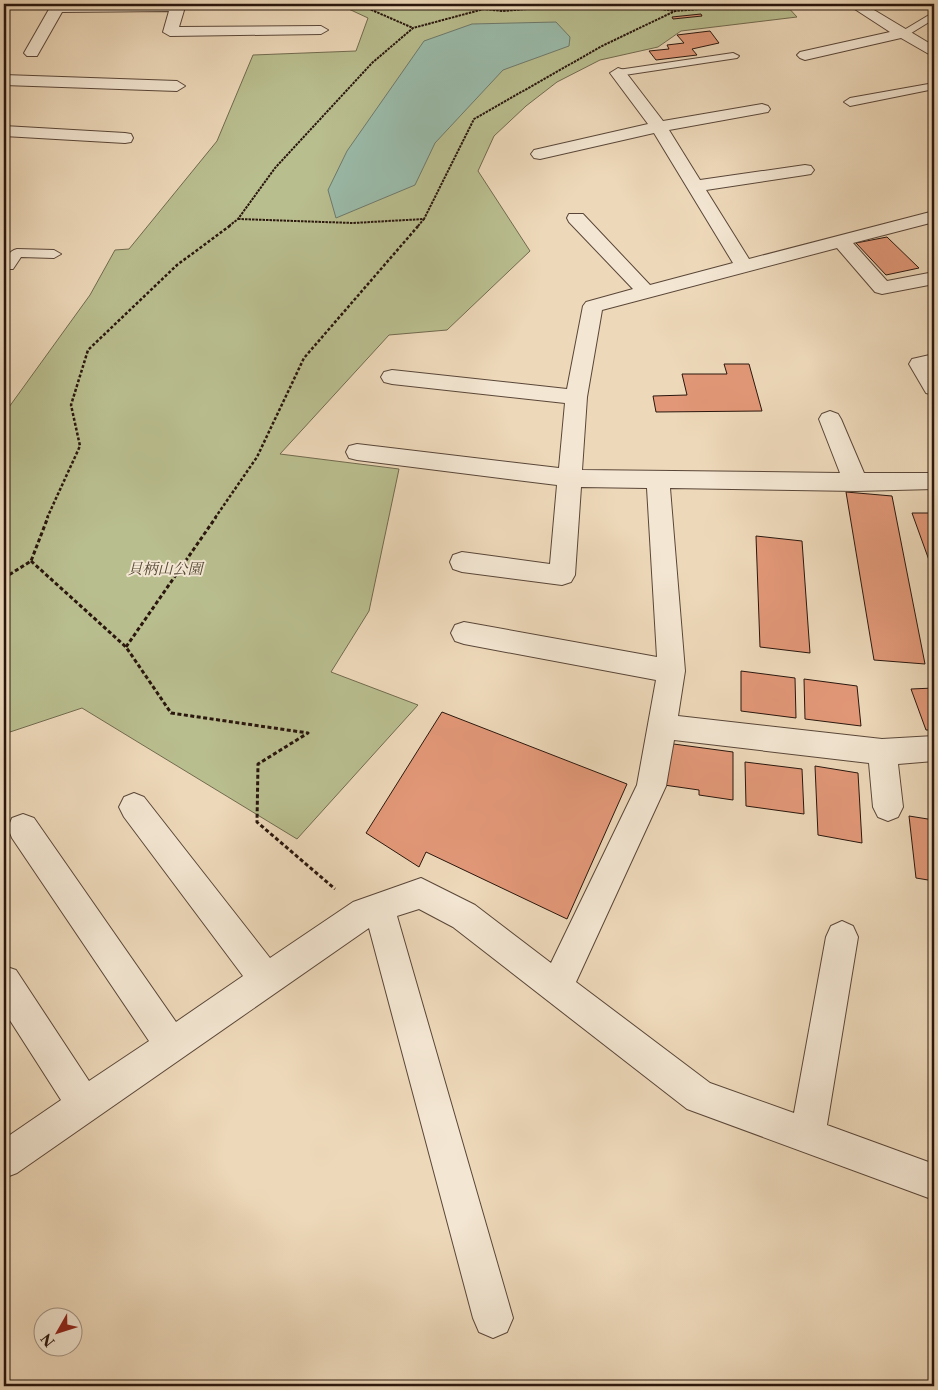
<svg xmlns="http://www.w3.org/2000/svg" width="938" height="1390" font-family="'Libre Caslon Text','Noto Serif JP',serif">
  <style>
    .green { fill: #b9be8f; stroke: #716a4e }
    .water { fill: #9abbaa; stroke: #6d796b }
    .building { fill: #e29878; stroke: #29160d }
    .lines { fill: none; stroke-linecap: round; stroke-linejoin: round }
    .lane-casing { stroke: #5a4638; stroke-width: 2 }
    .street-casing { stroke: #5a4638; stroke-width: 2 }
    .path-far2 { stroke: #29160d; stroke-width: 2; stroke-dasharray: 2.5 1; stroke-linecap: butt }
    .path-far1 { stroke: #29160d; stroke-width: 2.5; stroke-dasharray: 3 2; stroke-linecap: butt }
    .path { stroke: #29160d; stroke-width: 3; stroke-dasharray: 4 2.5; stroke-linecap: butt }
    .lane { fill: #f3e6d2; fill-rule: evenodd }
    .street { fill: #f3e6d2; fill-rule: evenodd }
    .labels { text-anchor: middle; stroke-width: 4; stroke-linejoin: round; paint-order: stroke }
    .park-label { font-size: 15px; font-style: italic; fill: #544834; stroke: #f3e6d2 }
  </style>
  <rect width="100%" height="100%" fill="#edd8b9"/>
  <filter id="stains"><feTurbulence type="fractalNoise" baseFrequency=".004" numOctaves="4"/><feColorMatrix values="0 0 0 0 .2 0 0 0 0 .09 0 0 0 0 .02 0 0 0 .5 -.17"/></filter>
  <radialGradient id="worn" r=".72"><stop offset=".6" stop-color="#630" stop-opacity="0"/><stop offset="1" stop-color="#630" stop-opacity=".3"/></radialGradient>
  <polygon class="green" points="338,4 785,4 797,17 681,31 658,47 600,60 557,82 526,106 494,136 478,171 530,251 447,330 389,335 280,454 399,469 369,611 331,672 418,705 297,839 82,708 4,734 4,414 90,295 115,250 129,249 217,141 253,55 356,51 368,18"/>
  <polygon class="water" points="556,22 570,37 569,46 503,70 435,143 415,185 336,218 328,190 347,151 424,41 472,24"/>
  <g class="building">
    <polygon points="701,14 702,16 673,19 672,17"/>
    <polygon points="710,31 719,43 692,49 697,55 656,60 649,51 669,49 667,45 684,43 677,35"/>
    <polygon points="887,237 919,268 886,275 856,243"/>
    <polygon points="724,364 749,364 762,411 656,412 653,396 687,395 682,374 727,374"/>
    <polygon points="846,492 892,496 925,664 874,660"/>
    <polygon points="912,513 934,513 934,574"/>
    <polygon points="756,536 802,541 810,653 760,647"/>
    <polygon points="741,671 795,678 796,718 741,711"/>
    <polygon points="804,679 857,686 861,726 805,719"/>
    <polygon points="934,688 934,730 926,730 911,689"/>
    <polygon points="442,712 627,784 567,919 426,852 419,867 366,833"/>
    <polygon points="666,743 733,752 733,800 699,795 699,790 664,785"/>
    <polygon points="745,762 802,769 804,814 746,806"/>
    <polygon points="815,766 858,773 862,843 818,835"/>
    <polygon points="909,816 934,820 934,881 916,878"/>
  </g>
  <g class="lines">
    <g class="lane-casing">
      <g id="lane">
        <polygon points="934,12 934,19 908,35 904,36 899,33"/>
        <polygon points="733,53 739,56 737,58 618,76 612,73 618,70"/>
        <polygon points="934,83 934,89 850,106 844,102 850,98"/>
        <path d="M17,249L54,250L61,254L54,258L21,257L13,269H4C4,261 8,251 17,249Z"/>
      </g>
    </g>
    <g class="street-casing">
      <g id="street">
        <polygon points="52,4 182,4 185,7 179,27 321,26 328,30 321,34 170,36 163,32 169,11 62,12 37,56 27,56 24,53"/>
        <polygon points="847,4 864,4 934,46 934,57 901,38 805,60 800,58 797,55 800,52 890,32"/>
        <polygon points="618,68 624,70 663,121 762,104 768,106 770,109 768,112 669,130 700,180 805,165 811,166 814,170 811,174 805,175 706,190 749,259 934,211 934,222 853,243 887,281 934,272 934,284 882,294 875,292 837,248 602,310 587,397 582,470 840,473 819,419 822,414 830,411 838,414 841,419 864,473 934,473 934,489 856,491 670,488 685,671 678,716 882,739 934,736 934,761 898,764 903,807 898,817 888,821 878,817 873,807 869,763 674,740 666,786 576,982 710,1083 794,1113 826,937 831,926 842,921 853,926 858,937 827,1125 934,1164 934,1200 687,1109 453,927 419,909 397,916 513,1318 507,1332 493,1338 479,1332 473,1318 369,928 17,1173 4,1178 4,1139 61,1100 4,1011 4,966 16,970 89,1081 149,1041 12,838 8,828 12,818 23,814 34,818 176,1022 243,976 124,817 119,807 124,797 134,793 144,797 270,958 353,902 421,878 475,905 551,963 637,785 656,680 464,644 455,641 451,633 455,625 464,622 657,657 647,488 581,487 575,575 571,582 562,585 462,572 453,569 450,562 453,555 462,552 550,564 557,485 357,460 349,458 346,452 349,446 357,444 559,468 565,403 392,384 384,382 381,377 384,372 392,370 567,389 583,306 586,302 633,289 569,222 567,218 569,214 583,214 650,285 733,263 654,133 540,159 534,158 531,154 534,150 648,124 610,73"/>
        <polygon points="4,75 177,81 185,86 177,91 4,85"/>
        <polygon points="4,126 125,133 131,134 133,138 131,142 125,143 4,136"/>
        <polygon points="934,354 934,395 926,393 909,364 912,359"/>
      </g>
    </g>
    <g class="path-far2">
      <polyline points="358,4 413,28"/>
      <polyline points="481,4 484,9"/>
      <polyline points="238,219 353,223 424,219 474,119 602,46 675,11"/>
      <polyline points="229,226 238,219 275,168 372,63 413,28 484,9 502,11 592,4 632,5 675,11 760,4"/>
      <polyline points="418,226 424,219"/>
    </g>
    <g class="path-far1">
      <polyline points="47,518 80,446 71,405 88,350 177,265 231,225"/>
      <polyline points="215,518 257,457 304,358 419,225"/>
    </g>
    <g class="path">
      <polyline points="31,561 126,647 171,713 308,733 258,764 257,822 335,889"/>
      <polyline points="4,578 31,561 48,517"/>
      <polyline points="126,647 216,517"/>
    </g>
    <use href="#lane" class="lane"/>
    <use href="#street" class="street"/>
  </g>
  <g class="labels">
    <g class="park-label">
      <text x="165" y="574">貝柄山公園</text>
    </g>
  </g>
  <rect width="938" height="1390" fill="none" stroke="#edd8b9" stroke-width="20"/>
  <rect x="5" y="5" width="928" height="1380" fill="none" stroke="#29160d" stroke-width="2.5"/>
  <rect x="10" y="10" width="918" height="1370" fill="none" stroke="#29160d"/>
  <g transform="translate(58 1332) rotate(231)"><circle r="24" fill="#f3e6d2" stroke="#a29383"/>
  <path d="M0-4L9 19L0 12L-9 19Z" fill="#8f2418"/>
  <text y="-8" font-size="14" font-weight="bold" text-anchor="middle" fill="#29160d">N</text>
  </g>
  <rect width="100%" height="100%" filter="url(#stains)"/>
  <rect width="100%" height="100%" fill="url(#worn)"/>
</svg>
